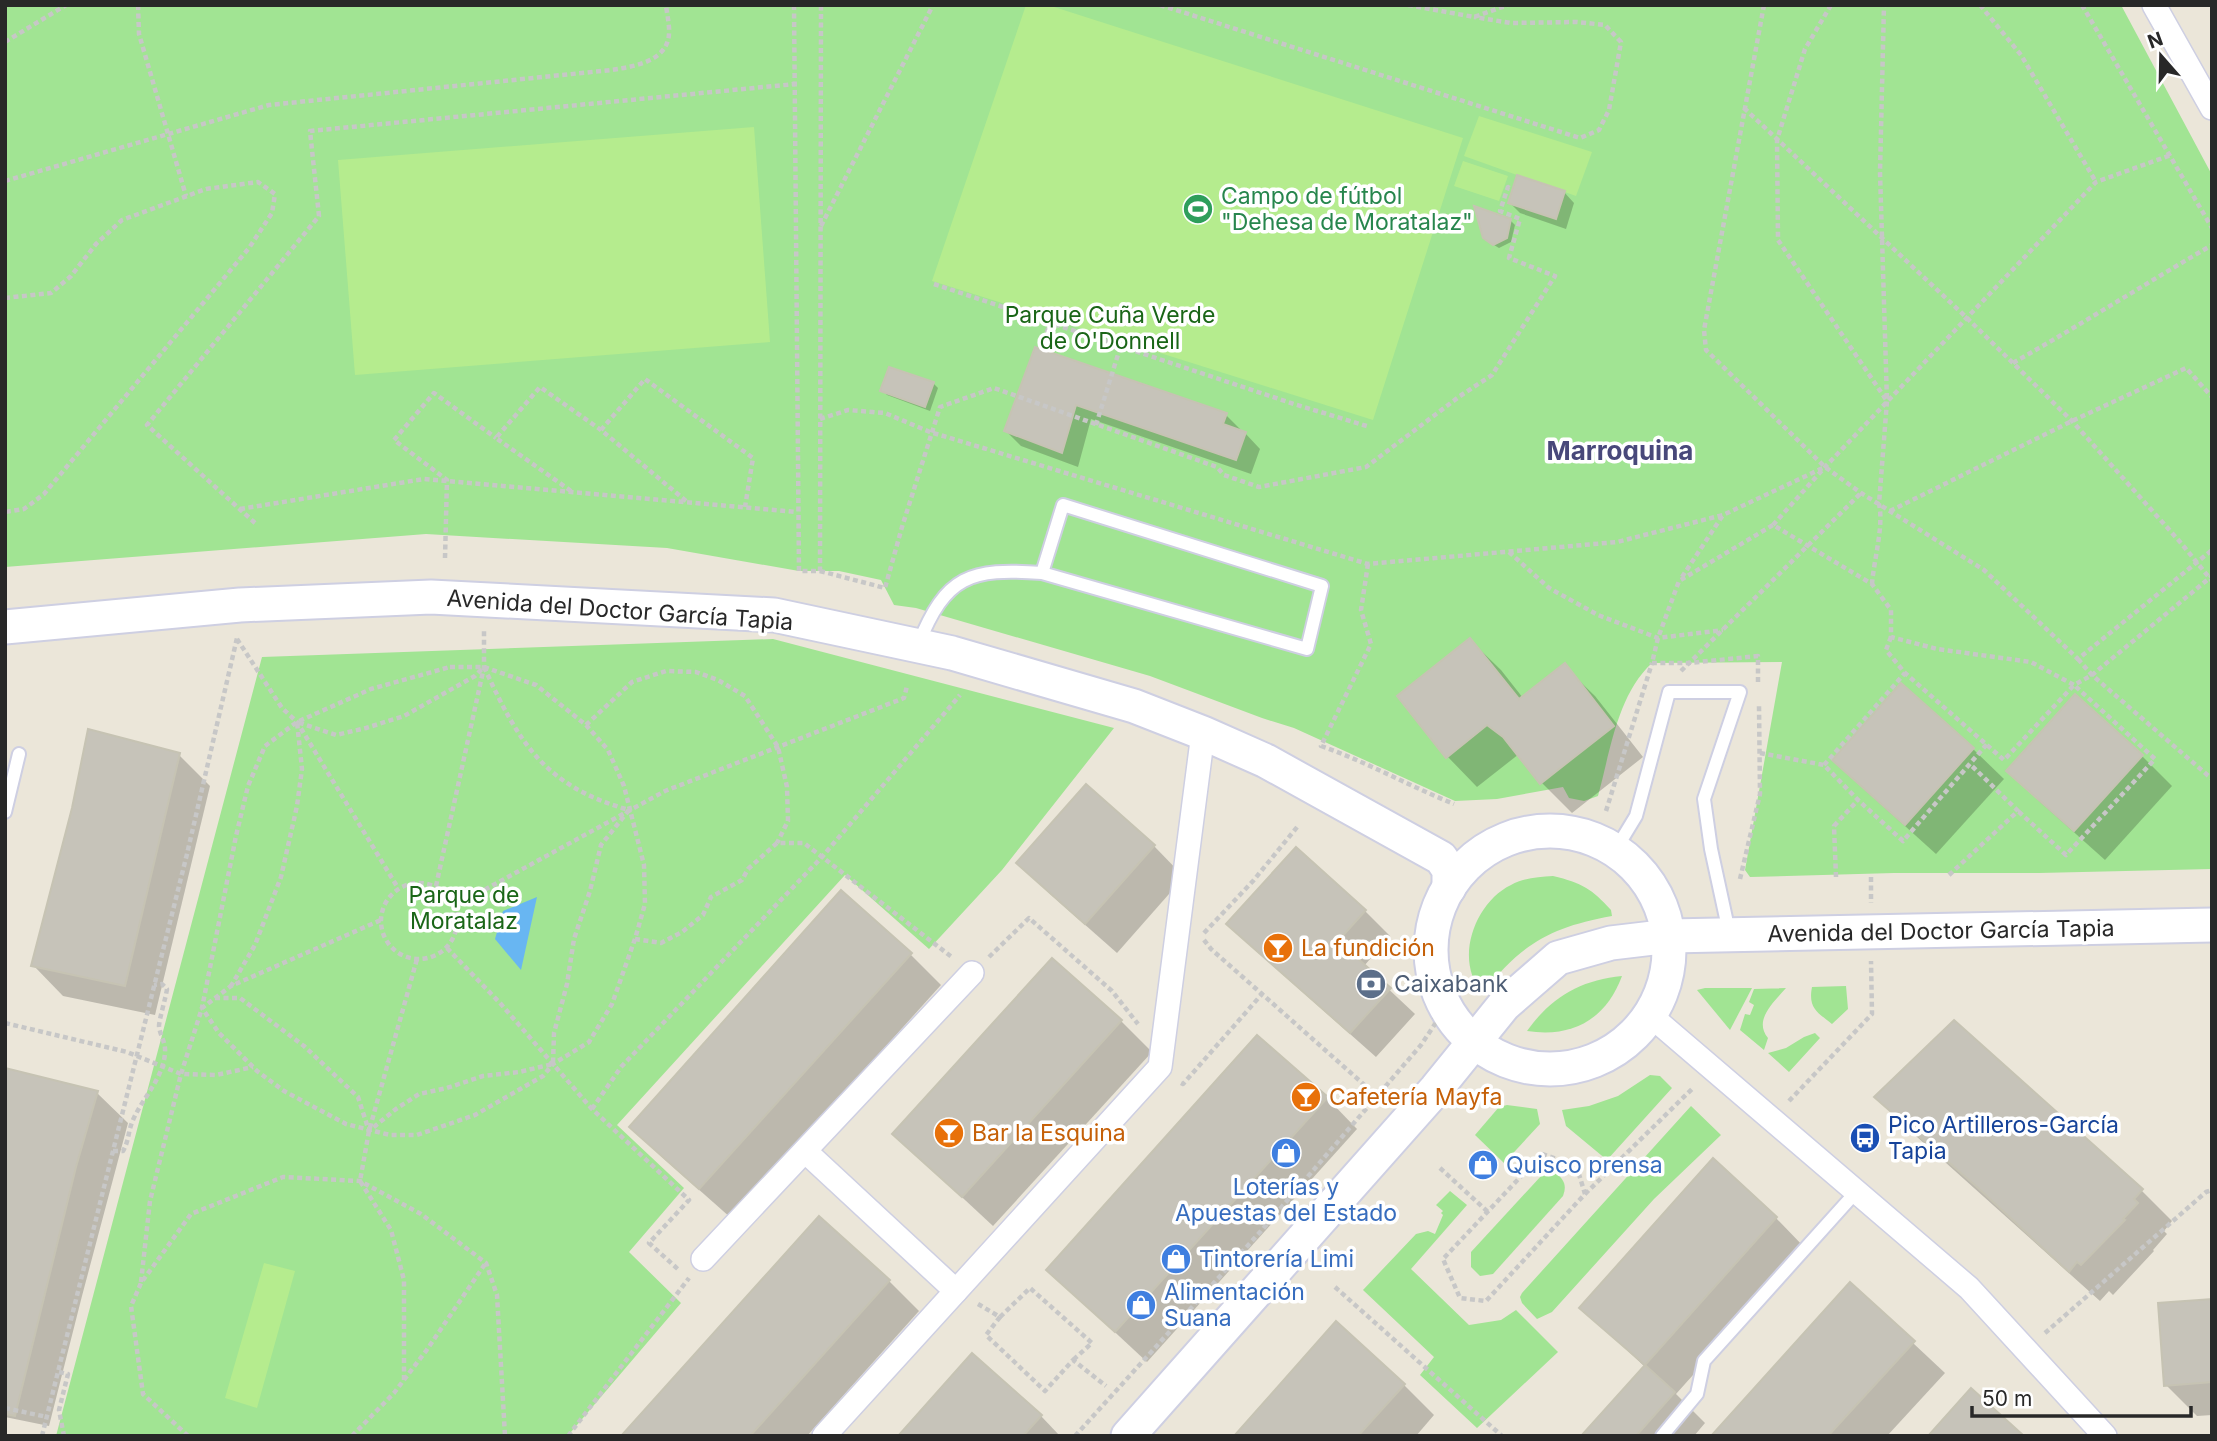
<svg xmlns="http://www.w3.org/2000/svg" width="2217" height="1441" font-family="Inter,sans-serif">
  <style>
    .green { fill: #a1e493 }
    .pitch { fill: #b5ec8e }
    .water { fill: #68b6f2 }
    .shadow { fill: #0003 }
    .building { fill: #c6c3b9; stroke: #c6c3b3; stroke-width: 2 }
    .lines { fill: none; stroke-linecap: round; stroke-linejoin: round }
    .lane-casing { stroke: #cecfe2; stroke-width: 16 }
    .street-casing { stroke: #cecfe2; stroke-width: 26 }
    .secondary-casing { stroke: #cecfe2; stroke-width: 37 }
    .path { stroke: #c7c7c7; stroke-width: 4.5; stroke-dasharray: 5 3.5; stroke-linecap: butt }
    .lane { stroke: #fff; stroke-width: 12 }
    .street { stroke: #fff; stroke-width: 23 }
    .secondary { stroke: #fff; stroke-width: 33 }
    .labels { text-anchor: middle; stroke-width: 7; stroke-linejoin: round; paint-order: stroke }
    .leisure-label { font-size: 23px; fill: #27864d; stroke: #fff; text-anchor: start }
    .park-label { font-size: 23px; fill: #1a6617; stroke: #fff }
    .street-label { font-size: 23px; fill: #282828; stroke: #fff }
    .food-label { font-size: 23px; fill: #c56008; stroke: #fff; text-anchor: start }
    .service-label { font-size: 23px; fill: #4e5e75; stroke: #fff; text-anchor: start }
    .transit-label { font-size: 23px; fill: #164399; stroke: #fff; text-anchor: start }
    .shop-label { font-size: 23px; fill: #366cbe; stroke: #fff; text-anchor: start }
    .quarter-label { font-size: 26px; font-weight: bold; fill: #48487a; stroke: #fff }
  </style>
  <rect width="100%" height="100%" fill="#ebe6d9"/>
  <g class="green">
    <path d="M5,5H2121L2212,175V869L2039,873H1894L1750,877L1745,870L1782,662L1652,663C1617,695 1610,753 1598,796L1584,801L1569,798L1563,787L1497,799L1455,801L1294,728L1262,718L1150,676L916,608L894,605L881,580L839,571H799L667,548L426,534L5,567Z"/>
    <polygon points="773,639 1114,728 1002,870 929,949 845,875 617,1125 684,1188 629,1252 681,1303 571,1432 574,1436 56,1436 262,657"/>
    <path d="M1553,876C1582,883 1592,889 1611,910L1612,916C1551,927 1521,944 1483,993C1453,961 1475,902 1511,885C1524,878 1538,877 1553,876Z"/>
    <path d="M1622,976C1606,1019 1573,1038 1527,1031C1551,997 1581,980 1622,976Z"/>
    <path d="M1846,986L1848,1009L1832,1024C1817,1012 1808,1008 1812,987Z"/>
    <polygon points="1705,988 1752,988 1730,1030 1697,990"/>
    <path d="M1786,988C1774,1002 1753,1020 1768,1038L1764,1050L1740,1030L1745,1014L1750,1015L1754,1005L1749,1002L1754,989Z"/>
    <polygon points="1815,1033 1820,1038 1789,1072 1768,1053 1786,1048 1804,1037"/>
    <polygon points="1650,1075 1660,1076 1672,1088 1607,1160 1566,1126 1562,1110 1589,1106 1618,1096"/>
    <polygon points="1507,1105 1537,1109 1540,1124 1504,1163 1475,1135 1499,1107"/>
    <polygon points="1691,1106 1721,1135 1654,1199 1552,1312 1537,1319 1522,1303 1520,1297 1522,1293"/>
    <path d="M1550,1172L1556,1173C1564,1180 1567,1185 1563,1196L1493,1274L1480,1276L1471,1267V1252L1542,1175Z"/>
    <polygon points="1450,1191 1467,1205 1411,1269 1469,1325 1501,1320 1516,1310 1558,1352 1477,1428 1420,1375 1434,1357 1363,1290 1416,1234 1428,1231 1435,1234 1443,1215 1441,1213 1443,1211 1436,1205"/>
  </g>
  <g class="pitch">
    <polygon points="1026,5 1048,5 1463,138 1373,420 932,281"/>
    <polygon points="1479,116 1592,152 1576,196 1464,156"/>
    <polygon points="754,127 770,342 355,375 338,160"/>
    <polygon points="1463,161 1508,176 1499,201 1454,186"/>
    <polygon points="264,1263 295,1271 257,1408 225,1398"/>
  </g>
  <polygon class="water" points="537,897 521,970 495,939 503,911"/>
  <g class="shadow">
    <polygon points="1564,192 1574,203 1566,229 1520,213 1510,203"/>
    <polygon points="1510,220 1515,225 1511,242 1499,248 1489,242"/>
    <polygon points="1036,350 1226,415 1241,430 1240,432 1245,433 1260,449 1251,474 1091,419 1078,467 1021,446 1006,431"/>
    <polygon points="933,383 938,388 930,411 887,395 882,390"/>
    <polygon points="1470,640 1501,670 1523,698 1564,666 1595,696 1643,757 1572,813 1542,783 1519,754 1477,787 1447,756"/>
    <polygon points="1901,685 1973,749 2004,779 1936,854 1865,790 1834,760"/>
    <polygon points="179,755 210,786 155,1015 63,996 33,965 74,809"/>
    <polygon points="2142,756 2172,786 2105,860 2039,801 2009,771"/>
    <polygon points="1086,786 1154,846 1184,877 1117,953 1049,893 1018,863"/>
    <polygon points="1365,911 1390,936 1364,966 1415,1014 1376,1057 1254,949 1229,924"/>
    <polygon points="910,954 941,985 731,1218 662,1157 631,1127"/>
    <polygon points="1052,960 1121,1021 1152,1052 993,1226 894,1134"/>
    <polygon points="1954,1022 2142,1191 2172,1221 2164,1231 2167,1234 2153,1250 2154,1251 2113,1295 2109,1291 2100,1301 1907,1128 1876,1097"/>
    <polygon points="5,1077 97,1093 128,1123 82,1296 49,1426 5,1417"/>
    <polygon points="1327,1098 1357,1129 1147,1362 1048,1270"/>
    <polygon points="1776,1218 1806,1249 1676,1394 1705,1423 1694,1436 1592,1436 1645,1367 1582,1308"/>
    <polygon points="889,1281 919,1311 807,1436 623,1436"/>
    <polygon points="1850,1284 1945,1373 1887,1436 1733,1436"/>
    <polygon points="2212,1301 2212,1415 2197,1416 2166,1385"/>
    <polygon points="1404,1385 1434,1415 1416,1436 1236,1436"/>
    <polygon points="1041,1416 1060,1436 900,1436"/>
  </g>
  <g class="building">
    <polygon points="1517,175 1565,191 1556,219 1508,203"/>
    <polygon points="1474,206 1511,219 1507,238 1493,245 1483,238"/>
    <polygon points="1035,347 1227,413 1223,424 1246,432 1236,460 1076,405 1062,453 1004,431"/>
    <polygon points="889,367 934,382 925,407 880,391"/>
    <polygon points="1470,638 1519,699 1565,663 1614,726 1540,784 1503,737 1487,725 1446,758 1397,696"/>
    <polygon points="1901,683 1974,748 1905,825 1832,760"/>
    <polygon points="2075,694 2143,755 2074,831 2006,771"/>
    <polygon points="88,729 180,753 125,986 31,966 72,808"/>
    <polygon points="1086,784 1155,845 1085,924 1016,863"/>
    <polygon points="1296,847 1366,910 1338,941 1391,988 1350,1033 1226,924"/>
    <polygon points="841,890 912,953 699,1189 629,1127"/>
    <polygon points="1052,958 1122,1020 962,1197 892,1134"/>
    <polygon points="1954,1020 2143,1189 2134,1199 2138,1203 2123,1219 2125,1220 2081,1265 2077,1262 2069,1272 1977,1187 1874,1097"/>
    <polygon points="1257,1035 1328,1097 1115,1332 1046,1270"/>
    <polygon points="5,1068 98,1091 76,1167 15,1416 5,1414"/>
    <polygon points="1713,1158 1777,1217 1645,1365 1675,1392 1636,1436 1581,1436 1645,1365 1579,1308"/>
    <polygon points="819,1216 890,1280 750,1436 621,1436"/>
    <polygon points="1850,1282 1915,1341 1828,1436 1711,1436"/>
    <polygon points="2212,1299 2212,1382 2164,1386 2158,1303"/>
    <polygon points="1336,1321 1405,1384 1358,1436 1234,1436"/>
    <polygon points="972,1353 1042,1415 1023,1436 898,1436"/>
    <polygon points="1971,1388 2024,1436 1928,1436"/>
  </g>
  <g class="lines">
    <g class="lane-casing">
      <g id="lane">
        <path d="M918,645C946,575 970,568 1042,573L1307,649L1322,586L1063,505L1042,573"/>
        <polyline points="5,812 19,754"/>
        <polyline points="1616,849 1636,816 1669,692 1740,692 1704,799 1711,849 1729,932"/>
        <polyline points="1662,1436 1697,1394 1704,1361 1856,1192"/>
      </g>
    </g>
    <g class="street-casing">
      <g id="street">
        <polyline points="2154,5 2212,108"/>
        <polyline points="1651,1016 1969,1288 2105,1436"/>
        <polyline points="805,1151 956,1291"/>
        <polyline points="703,1259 972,973"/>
        <polyline points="824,1436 1160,1067 1203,733"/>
      </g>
    </g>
    <g class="secondary-casing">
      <g id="secondary">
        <polyline points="5,627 240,605 431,597 774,615 952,653 1134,706 1203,733 1266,761 1441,858 1449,870 1449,888"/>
        <circle cx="1550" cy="950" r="119"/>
        <polyline points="1128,1436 1436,1089 1504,1005 1558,958 1611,943 1670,936 2212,925"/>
      </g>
    </g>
    <g class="path">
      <polyline points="138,5 139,34 186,196"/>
      <polyline points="794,5 799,571 820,571 821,5"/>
      <polyline points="1160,5 1580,138 1599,130 1609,110 1621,42 1605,25 1577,22 1511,23 1474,17"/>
      <polyline points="1408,5 1474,17 1508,5"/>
      <polyline points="1764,5 1704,330 1706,350 1825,467 1861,493 1984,570 2078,659 2212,550"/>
      <polyline points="1831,5 1805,49 1777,140 1778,240 1887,401"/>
      <polyline points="1980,5 2021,55 2096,182"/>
      <polyline points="2082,5 2212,228"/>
      <polyline points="5,42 66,5"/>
      <polyline points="1744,108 1967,318 2072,421 2181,543 2212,581"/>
      <path d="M5,181L269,105L611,70C630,67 662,63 668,40C671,30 667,15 666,5"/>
      <polyline points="821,226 933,5"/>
      <polyline points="934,284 1294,404 1370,427"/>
      <polyline points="5,298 51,293 71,276 96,244 122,220 206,189 258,182 275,194 272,213 249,248 44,494 24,509 5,512"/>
      <polyline points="1042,349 1050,322"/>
      <path d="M2013,363C2080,325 2145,284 2212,245"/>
      <polyline points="820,419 848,410 885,413 930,432 1368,564 1617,542 1723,515 1825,467"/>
      <polyline points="1096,425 1121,345"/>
      <polyline points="571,491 496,438 540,387 601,430"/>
      <polyline points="686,501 601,430 645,379 753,458 745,507"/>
      <polyline points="240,509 424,479 797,512"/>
      <polyline points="1890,511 2072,421 2186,368 2212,397"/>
      <polyline points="255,523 147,425 319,216 310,131 795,84"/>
      <polyline points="1773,525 1825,467 2096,182 2171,155"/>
      <polyline points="1509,552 1549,588 1598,615 1658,638 1723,630"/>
      <polyline points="445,558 447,480 394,440 434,393 496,438"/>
      <path d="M1368,564L1361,610L1371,644L1321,746C1367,762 1409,786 1454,804"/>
      <polyline points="820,571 885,588 902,527 940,407 994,388 1217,467 1224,475 1259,487 1366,467 1460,396 1492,375 1555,276 1509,258 1520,219 1500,211 1508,187 1511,189"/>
      <polyline points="1682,577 1723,515"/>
      <path d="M1872,584C1874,559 1884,526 1879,504L1887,401L1880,172L1884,5"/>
      <polyline points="1891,637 1886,650 1905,673 2004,760 2074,685 2155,759 2066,855 2018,811"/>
      <polyline points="237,639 282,708 297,722 398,888"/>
      <polyline points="2078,659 2092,675 2212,779"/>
      <polygon points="450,667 484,667 536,685 586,725 608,750 624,786 644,865 645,904 635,939 612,1004 589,1042 553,1064 543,1076 475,1115 417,1135 390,1135 346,1124 284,1091 257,1071 219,1033 202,1008 236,836 248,786 265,746 297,722 371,689"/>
      <polyline points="1681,671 1861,493"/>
      <polyline points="1758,682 1758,656 1689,663 1652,663 1658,638 1679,581 1773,525 1872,584 1891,610 1891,637 1937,649 2031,662 2074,685 2092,675 2212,576"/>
      <polyline points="586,725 632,682 666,671 696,672 718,680 745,696 778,747 787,787 788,821 777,843"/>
      <polyline points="1760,753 1824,765 1858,800 1903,841 1987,744"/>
      <polyline points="1824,765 1905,673"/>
      <polyline points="1606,811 1652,663"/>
      <polyline points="1949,875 2018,811 1970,764"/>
      <polyline points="1836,877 1834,826 1858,800"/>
      <polyline points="1871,877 1871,903"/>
      <polyline points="1740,879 1760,794 1759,705"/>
      <circle cx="419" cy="921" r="38"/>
      <polyline points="436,886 484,667 484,630"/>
      <polyline points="455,906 665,791 904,698 907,686"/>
      <polyline points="1204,933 1253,881 1298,826"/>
      <polyline points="635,939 661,943 682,932 703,915 711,897 742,880 748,869 777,843 804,843 953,958"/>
      <polyline points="1204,940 1211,949 1262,994"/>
      <polyline points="447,948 500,1003 592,1109 689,1200 649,1243 680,1271"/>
      <polyline points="989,957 1029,918 1112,991 1138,1024"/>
      <path d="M215,998H240L304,1046L358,1097L369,1131L396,1109L419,1094L447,1088L483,1076L519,1072L553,1064L554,1033L567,984L574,939L590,891L601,845L629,810C544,786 519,743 484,667L475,676L404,716L366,728L336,735L297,722L302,769L297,806L281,877L255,945L231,986"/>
      <polyline points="5,1023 127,1052 181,1074 216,1075 253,1067"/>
      <polyline points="1181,1083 1183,1084 1262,994 1369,1089"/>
      <polyline points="1789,1101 1872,1014 1871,961"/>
      <polyline points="592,1109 621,1067 822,857 960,695"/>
      <path d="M113,1151H123C129,1141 128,1131 133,1120C143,1097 163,1079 165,1053C166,1042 160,1036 159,1026C159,1020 166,997 167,989L162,984L154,985"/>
      <polygon points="1542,1154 1560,1160 1578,1171 1585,1194 1486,1301 1460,1298 1443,1259"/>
      <polyline points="1440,1168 1488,1212"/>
      <polyline points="1585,1194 1694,1087"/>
      <polyline points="141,1282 150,1201 181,1074 202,1008 231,986 381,920"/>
      <polyline points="1335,1287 1502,1436"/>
      <polyline points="978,1304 1000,1317 986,1335 1045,1391 1073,1360 1106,1386"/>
      <polyline points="1000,1317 1030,1288 1092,1343 1073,1360"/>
      <polyline points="2045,1333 2206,1192 2212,1190"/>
      <polyline points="59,1372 68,1374 59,1410 64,1436"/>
      <polyline points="404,1380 404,1280 391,1230 360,1181 369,1131 417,959"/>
      <polyline points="5,1408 47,1417"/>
      <polyline points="42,1436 187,854 237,638"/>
      <polyline points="188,1436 143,1394 131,1306 141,1283 191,1214 283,1177 360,1181 421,1214 486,1263 497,1295 505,1436"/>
      <polyline points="352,1436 394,1393 426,1351 485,1264"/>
      <polyline points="568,1436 689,1278"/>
      <polyline points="1075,1436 1261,1231 1421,1045 1435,1024 1434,1003 1425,973 1421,947 1427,909"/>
    </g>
    <use href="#lane" class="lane"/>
    <use href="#street" class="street"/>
    <use href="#secondary" class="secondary"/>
  </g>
  <defs>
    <g id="stadium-disc" transform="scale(1.575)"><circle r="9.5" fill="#2e9e5b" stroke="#fff"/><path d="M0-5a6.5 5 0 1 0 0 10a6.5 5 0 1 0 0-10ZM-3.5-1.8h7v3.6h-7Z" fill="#fff"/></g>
    <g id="bar-disc" transform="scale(1.575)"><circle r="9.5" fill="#e8710a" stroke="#fff"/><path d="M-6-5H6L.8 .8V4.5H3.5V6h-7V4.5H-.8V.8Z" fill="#fff"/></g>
    <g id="bank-disc" transform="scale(1.575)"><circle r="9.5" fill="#5c6f8a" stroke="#fff"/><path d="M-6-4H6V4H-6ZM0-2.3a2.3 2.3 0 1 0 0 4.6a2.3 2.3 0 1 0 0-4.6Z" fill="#fff"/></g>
    <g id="bus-disc" transform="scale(1.575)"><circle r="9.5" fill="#1a4fb4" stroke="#fff"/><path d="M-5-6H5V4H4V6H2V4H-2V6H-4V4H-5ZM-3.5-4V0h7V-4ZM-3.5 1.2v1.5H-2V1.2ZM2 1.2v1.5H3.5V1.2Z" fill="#fff"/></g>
    <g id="shop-disc" transform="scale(1.575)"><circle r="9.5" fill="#3f7fe0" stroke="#fff"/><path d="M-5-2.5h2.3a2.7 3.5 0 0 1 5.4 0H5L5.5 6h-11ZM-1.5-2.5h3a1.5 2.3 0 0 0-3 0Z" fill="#fff"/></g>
  </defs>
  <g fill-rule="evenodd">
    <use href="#stadium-disc" x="1198" y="209"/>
    <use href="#bar-disc" x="1278" y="948"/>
    <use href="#bank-disc" x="1371" y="984"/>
    <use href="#bar-disc" x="1306" y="1097"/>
    <use href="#bar-disc" x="949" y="1133"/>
    <use href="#bus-disc" x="1865" y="1138"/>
    <use href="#shop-disc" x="1286" y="1153"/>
    <use href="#shop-disc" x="1483" y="1165"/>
    <use href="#shop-disc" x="1176" y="1259"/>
    <use href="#shop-disc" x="1141" y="1305"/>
  </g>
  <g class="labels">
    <g class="leisure-label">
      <text x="1221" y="204">Campo de fútbol<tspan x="1221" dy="26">"Dehesa de Moratalaz"</tspan></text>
    </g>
    <g class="park-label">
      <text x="1110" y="323">Parque Cuña Verde<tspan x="1110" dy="26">de O'Donnell</tspan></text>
      <text x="464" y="903">Parque de<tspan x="464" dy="26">Moratalaz</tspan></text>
    </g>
    <g class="street-label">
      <text transform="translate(620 610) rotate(4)" y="8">Avenida del Doctor García Tapia</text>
      <text transform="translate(1941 931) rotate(-1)" y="8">Avenida del Doctor García Tapia</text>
    </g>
    <g class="food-label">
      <text x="1301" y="956">La fundición</text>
      <text x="1329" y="1105">Cafetería Mayfa</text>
      <text x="972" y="1141">Bar la Esquina</text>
    </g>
    <g class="service-label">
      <text x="1394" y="992">Caixabank</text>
    </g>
    <g class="transit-label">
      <text x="1888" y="1133">Pico Artilleros-García<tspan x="1888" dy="26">Tapia</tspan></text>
    </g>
    <g class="shop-label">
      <text x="1506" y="1173">Quisco prensa</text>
      <text x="1286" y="1195" text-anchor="middle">Loterías y<tspan x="1286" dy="26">Apuestas del Estado</tspan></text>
      <text x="1199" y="1267">Tintorería Limi</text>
      <text x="1164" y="1300">Alimentación<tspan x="1164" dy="26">Suana</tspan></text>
    </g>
    <g class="quarter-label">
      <text x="1620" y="460">Marroquina</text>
    </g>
  </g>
  <rect width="2217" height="1441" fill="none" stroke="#282828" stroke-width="14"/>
  <g transform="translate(2161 56) rotate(340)" stroke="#ffffff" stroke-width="5" paint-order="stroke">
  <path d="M0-5L12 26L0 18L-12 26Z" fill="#282828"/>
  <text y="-10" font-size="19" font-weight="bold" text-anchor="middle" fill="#282828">N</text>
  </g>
  <path d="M1972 1406v10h219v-10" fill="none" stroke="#282828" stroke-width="3.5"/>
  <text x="1982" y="1406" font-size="21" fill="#282828" stroke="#ffffff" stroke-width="5" paint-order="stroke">50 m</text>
</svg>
